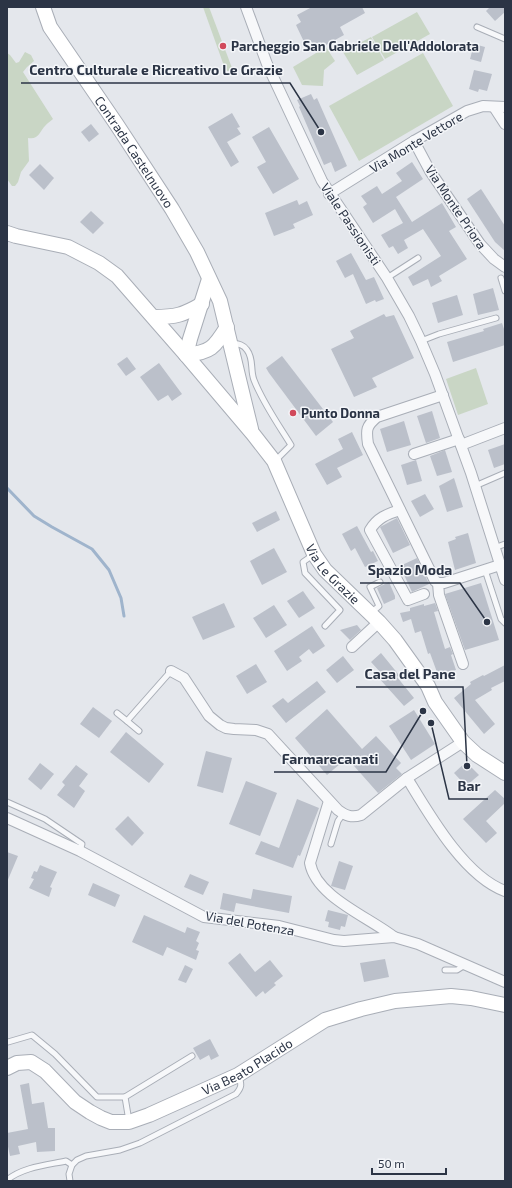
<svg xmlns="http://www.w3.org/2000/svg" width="512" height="1188" font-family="'Exo 2',sans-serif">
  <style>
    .green { fill: #c9d6c5 }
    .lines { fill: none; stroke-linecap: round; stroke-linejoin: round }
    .stream { stroke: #9fb4cc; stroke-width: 3 }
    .building { fill: #bbc0ca }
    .lane-casing { stroke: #a9aeb7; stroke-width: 7 }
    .street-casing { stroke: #a9aeb7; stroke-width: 12 }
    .secondary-casing { stroke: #a9aeb7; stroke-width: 16 }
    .lane { stroke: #f7f8fa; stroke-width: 5 }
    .street { stroke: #f7f8fa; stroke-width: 10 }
    .secondary { stroke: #fff; stroke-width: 14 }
    .poi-dot { fill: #d1495b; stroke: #f4f6f9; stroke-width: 1.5 }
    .labels { text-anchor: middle; stroke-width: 3; stroke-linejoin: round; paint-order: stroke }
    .poi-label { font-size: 13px; font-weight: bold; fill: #2b3445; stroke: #f4f6f9; text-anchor: start }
    .street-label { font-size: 13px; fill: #2b3445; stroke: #f4f6f9 }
    .leader { fill: none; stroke: #2b3445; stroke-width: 1.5 }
    .callout-dot { fill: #2b3445; stroke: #f4f6f9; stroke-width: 1.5 }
    .callout-label { font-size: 14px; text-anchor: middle; font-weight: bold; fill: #2b3445; stroke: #f4f6f9; stroke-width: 3; stroke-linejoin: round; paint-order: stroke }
  </style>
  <rect width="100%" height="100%" fill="#e4e7ec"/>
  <g class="green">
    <polygon points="203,7 209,7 232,68 230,71 227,71 224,66"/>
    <polygon points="417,12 430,34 385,59 372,37"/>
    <polygon points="371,37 384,60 357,75 343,52"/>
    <polygon points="326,47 335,61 324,70 323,86 302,85 293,67"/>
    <path d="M25,52L31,55L34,61L27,67L23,72L53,119C51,121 47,123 45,126C40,131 39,140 28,138L29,161L21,172L18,182L15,186H12L7,179V53L10,55L16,63L19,62Z"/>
    <polygon points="423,53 453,106 359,161 329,106"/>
    <polygon points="476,368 488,404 458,415 446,379"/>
  </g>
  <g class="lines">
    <polyline class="stream" points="7,488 34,516 52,527 92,549 109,570 121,598 124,616"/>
  </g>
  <g class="building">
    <polygon points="312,7 362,7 365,13 340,27 344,35 317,50 311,41 305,44 296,25 301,22 297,15"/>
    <polygon points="490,7 505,7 505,12 495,21 486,11"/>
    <polygon points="474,44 485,47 481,62 470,59"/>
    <polygon points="474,70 492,74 487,91 479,89 478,92 469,89"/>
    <polygon points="311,94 314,100 317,98 347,166 335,172 331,162 324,165 299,107 300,106 297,100"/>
    <polygon points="232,113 240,127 237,128 241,134 227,142 239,162 231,167 208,127"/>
    <polygon points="91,124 99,134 89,142 81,132"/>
    <polygon points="269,127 299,179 273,194 257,167 266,162 252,137"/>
    <polygon points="412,162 423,179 396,197 412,222 442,203 456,227 449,231 467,259 439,276 442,281 431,287 428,279 413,286 408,277 441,256 423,229 404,240 408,248 398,254 393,246 389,248 381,235 403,223 395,209 373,223 363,207 367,204 361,196 377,186 382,194 402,181 396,173"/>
    <polygon points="40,164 54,178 44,190 29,175"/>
    <polygon points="481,189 505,226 505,251 495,242 467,199"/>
    <polygon points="297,200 299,205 307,201 313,215 293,224 295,228 274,236 265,213"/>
    <polygon points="91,211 104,223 93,234 80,222"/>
    <polygon points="351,253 366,280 374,277 384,299 376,302 375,300 366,304 353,274 345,278 336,261"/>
    <polygon points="493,288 499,310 478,315 473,294"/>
    <polygon points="457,295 463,315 438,323 432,303"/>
    <polygon points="384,314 386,317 394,315 414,358 372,378 377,387 354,397 331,349 354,338 350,331"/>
    <polygon points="502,323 505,332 505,345 453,362 447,342 484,331 483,329"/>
    <polygon points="282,356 333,422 316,436 269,373 266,368"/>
    <polygon points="127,357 136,369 126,376 117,364"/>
    <polygon points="159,363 182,394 172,401 168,395 158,401 140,377"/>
    <polygon points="432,411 440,438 426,443 417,416"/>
    <polygon points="404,421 411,445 387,452 380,429"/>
    <polygon points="352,432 363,455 337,468 342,477 327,485 315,464 343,449 338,439"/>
    <polygon points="505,444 505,464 494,468 488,450"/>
    <polygon points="445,450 452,472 437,476 430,456"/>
    <polygon points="416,460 422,481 407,485 401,465"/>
    <polygon points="454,478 463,507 447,512 439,486"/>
    <polygon points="425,494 434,509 420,517 411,501"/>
    <polygon points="276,511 280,520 257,532 252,523"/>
    <polygon points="397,518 410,545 393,553 380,527"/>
    <polygon points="357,526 371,552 373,551 378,561 365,567 355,548 351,551 342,534"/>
    <polygon points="468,533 476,563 455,570 448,542 456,539 455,537"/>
    <polygon points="274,548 287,572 262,585 250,561"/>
    <polygon points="417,558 429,584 412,592 400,566"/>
    <polygon points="389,582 395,596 395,599 384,604 377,588"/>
    <polygon points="481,583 499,640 465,650 445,594"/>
    <polygon points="303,591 315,608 299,618 287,601"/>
    <polygon points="224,603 235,627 203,640 192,617"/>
    <polygon points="435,603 438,611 434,612 442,639 445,649 450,647 453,654 451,655 456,670 438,675 430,653 428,654 421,631 415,633 411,619 403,622 400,613 410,611 410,608 424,604 424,606"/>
    <polygon points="274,605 287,625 266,638 253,618"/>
    <polygon points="357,625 361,630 350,640 340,630"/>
    <polygon points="312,626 325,646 313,654 309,649 299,657 302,661 287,671 274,651"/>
    <polygon points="381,653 399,675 397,677 414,698 404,706 377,676 381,673 371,662"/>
    <polygon points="343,656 354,670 337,683 326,670"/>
    <polygon points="256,664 267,682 247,694 236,676"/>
    <polygon points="505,665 505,681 491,688 492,690 475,700 495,724 484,734 454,698 471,684 470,682 483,675 484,676"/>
    <polygon points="317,681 326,692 286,723 272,706 283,698 288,703"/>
    <polygon points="93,707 112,721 99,738 80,724"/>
    <polygon points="327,709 362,749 376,736 401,763 396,768 402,774 378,793 347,758 327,775 295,738"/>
    <polygon points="414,710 435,744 411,760 389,726"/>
    <polygon points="126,732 164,764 149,783 110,752"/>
    <polygon points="206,751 232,758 223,793 197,786"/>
    <polygon points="466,762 479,775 466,786 454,773"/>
    <polygon points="40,763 54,774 41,790 28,779"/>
    <polygon points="76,765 88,774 79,786 85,791 74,808 57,795 65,785 62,782"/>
    <polygon points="246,781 277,793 260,836 229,824"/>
    <polygon points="495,790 505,799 505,803 486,821 497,833 486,843 463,819"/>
    <polygon points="297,799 319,808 300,856 298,855 293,868 255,854 261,841 279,848"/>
    <polygon points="128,816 144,833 132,846 115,829"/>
    <polygon points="7,852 18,856 7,882"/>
    <polygon points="339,861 353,866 345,890 331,886"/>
    <polygon points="40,865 57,872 50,887 52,888 49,897 29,888 34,879 31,878 34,871 37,872"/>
    <polygon points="190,874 209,882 203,895 184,887"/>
    <polygon points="93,883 120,895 115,907 88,895"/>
    <polygon points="253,889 292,896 289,913 236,903 234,912 220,909 223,893 251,899"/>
    <polygon points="328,910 348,915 345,927 341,926 340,930 328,927 329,922 325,921"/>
    <polygon points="144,915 185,933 187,927 200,932 196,941 199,943 196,950 199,951 196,960 167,947 163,956 132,942"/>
    <polygon points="240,953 255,972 270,960 283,976 274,983 276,985 265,994 263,991 256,997 228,963"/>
    <polygon points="385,959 389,977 364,982 360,963"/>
    <polygon points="185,965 193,969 186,983 178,980"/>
    <polygon points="210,1039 219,1056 211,1060 209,1055 200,1060 193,1048"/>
    <polygon points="29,1083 32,1104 44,1102 48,1128 55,1128 55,1151 37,1152 36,1142 18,1146 20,1154 10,1156 7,1142 7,1133 28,1129 20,1085"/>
  </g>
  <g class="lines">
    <g class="lane-casing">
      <g id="lane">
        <polyline points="477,27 505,39"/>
        <polyline points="387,278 418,258"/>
        <polyline points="501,278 505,291"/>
        <polyline points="421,341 439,334 496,318"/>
        <path d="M231,343C238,344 243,344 247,350C254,359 250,370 254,380C263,403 278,424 291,445L275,461"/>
        <polyline points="475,486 505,473"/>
        <polyline points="494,548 505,544"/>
        <polyline points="313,555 303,562 305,573 340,610 325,626"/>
        <polyline points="485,570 501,619 505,623"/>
        <polyline points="371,613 379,606 370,587 380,582"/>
        <polyline points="117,713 127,721"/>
        <polyline points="139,731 127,721 171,671"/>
        <polyline points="7,802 45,819 82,844 80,851"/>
        <polyline points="331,844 338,821 343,814"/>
        <polyline points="445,970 457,970 465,965"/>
        <polyline points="8,1042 32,1035 55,1054 97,1097 125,1097"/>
        <polyline points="129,1121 125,1097 192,1056"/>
        <path d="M7,1180C23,1167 47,1165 66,1161L72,1165"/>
        <path d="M70,1181L69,1174L72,1165L77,1160L86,1156L120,1150L140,1143L236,1094C242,1087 242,1084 238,1075"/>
      </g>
    </g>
    <g class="street-casing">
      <g id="street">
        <polyline points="246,7 267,64 322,181 387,278 409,316 421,341 435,374 471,473 505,580"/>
        <polyline points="494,107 505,124"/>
        <polyline points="414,141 430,171 480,244 494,259 505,267"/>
        <polyline points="329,194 414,141 467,111 483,106 505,107"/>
        <path d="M443,395L377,417C366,426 366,430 368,444L435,581L438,583H444L500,565"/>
        <polyline points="461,445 505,428"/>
        <polyline points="414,454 459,439"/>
        <path d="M400,510C387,514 377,518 370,530L408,600L424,594"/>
        <polyline points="438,583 439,595 463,664"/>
        <polyline points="352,647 379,622"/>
        <path d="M171,671L184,678L209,716L220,725L226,728L234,729L256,730L268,734L338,810C346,816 352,818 361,815L407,778L463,742"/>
        <path d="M407,778C429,814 464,876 505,891"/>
        <path d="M329,801L310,863C316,897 369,917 394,937"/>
        <polyline points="7,818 80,851 204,917 279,926 334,940 344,941 394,937 418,944 505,982"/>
      </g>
    </g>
    <g class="secondary-casing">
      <g id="secondary">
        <path id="s1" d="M43,7L50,27L117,125L172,209L197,252L220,301L251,429"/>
        <path id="s2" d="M7,233L16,236L68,247L99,263L117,276L186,355L253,434L274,461L314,554L325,570L379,622L395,640L428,686L435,702L463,742L477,755L505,773"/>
        <path d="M154,317C176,317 183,315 202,304"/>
        <polyline points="186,355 190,339 209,279"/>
        <path d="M186,355C211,352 214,348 227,327"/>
        <path id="s3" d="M7,1068L17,1063L31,1062L45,1071L75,1102L90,1112L101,1118L111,1122H129L149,1115L238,1075L325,1020L361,1009L395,1001L451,996L471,998L505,1005"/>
      </g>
    </g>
    <use href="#lane" class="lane"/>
    <use href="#street" class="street"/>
    <use href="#secondary" class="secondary"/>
  </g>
  <g class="poi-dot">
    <circle cx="223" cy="46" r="4"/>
    <circle cx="293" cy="413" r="4"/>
  </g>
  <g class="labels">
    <g class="poi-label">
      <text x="231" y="51">Parcheggio San Gabriele Dell'Addolorata</text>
      <text x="301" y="418">Punto Donna</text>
    </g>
    <g class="street-label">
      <text transform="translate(416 142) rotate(-31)" y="5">Via Monte Vettore</text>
      <text dy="5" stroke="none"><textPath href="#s1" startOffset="172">Contrada Castelnuovo</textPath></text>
      <text transform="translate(456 207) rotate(56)" y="5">Via Monte Priora</text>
      <text transform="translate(351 224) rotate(56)" y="5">Viale Passionisti</text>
      <text dy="5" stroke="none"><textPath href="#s2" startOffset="491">Via Le Grazie</textPath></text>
      <text transform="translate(250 923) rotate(10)" y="5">Via del Potenza</text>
      <text dy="5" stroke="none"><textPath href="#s3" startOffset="275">Via Beato Placido</textPath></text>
    </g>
  </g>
  <path class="leader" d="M321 132L290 83H21M487 622L460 583H360M467 766L463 687H356M423 711L386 772H274M431 723L449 799H488"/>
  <g class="callout-dot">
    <circle cx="321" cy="132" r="4"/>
    <circle cx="487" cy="622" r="4"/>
    <circle cx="467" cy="766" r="4"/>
    <circle cx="423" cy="711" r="4"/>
    <circle cx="431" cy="723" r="4"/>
  </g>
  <g class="callout-label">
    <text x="156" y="75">Centro Culturale e Ricreativo Le Grazie</text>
    <text x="410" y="575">Spazio Moda</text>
    <text x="410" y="679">Casa del Pane</text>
    <text x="330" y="764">Farmarecanati</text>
    <text x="469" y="791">Bar</text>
  </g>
  <rect width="512" height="1188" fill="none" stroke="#2b3445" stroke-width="16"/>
  <path d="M372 1168v6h74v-6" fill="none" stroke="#2b3445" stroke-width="2"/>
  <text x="378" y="1168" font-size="12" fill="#2b3445" stroke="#f4f6f9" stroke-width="3" paint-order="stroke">50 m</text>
</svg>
